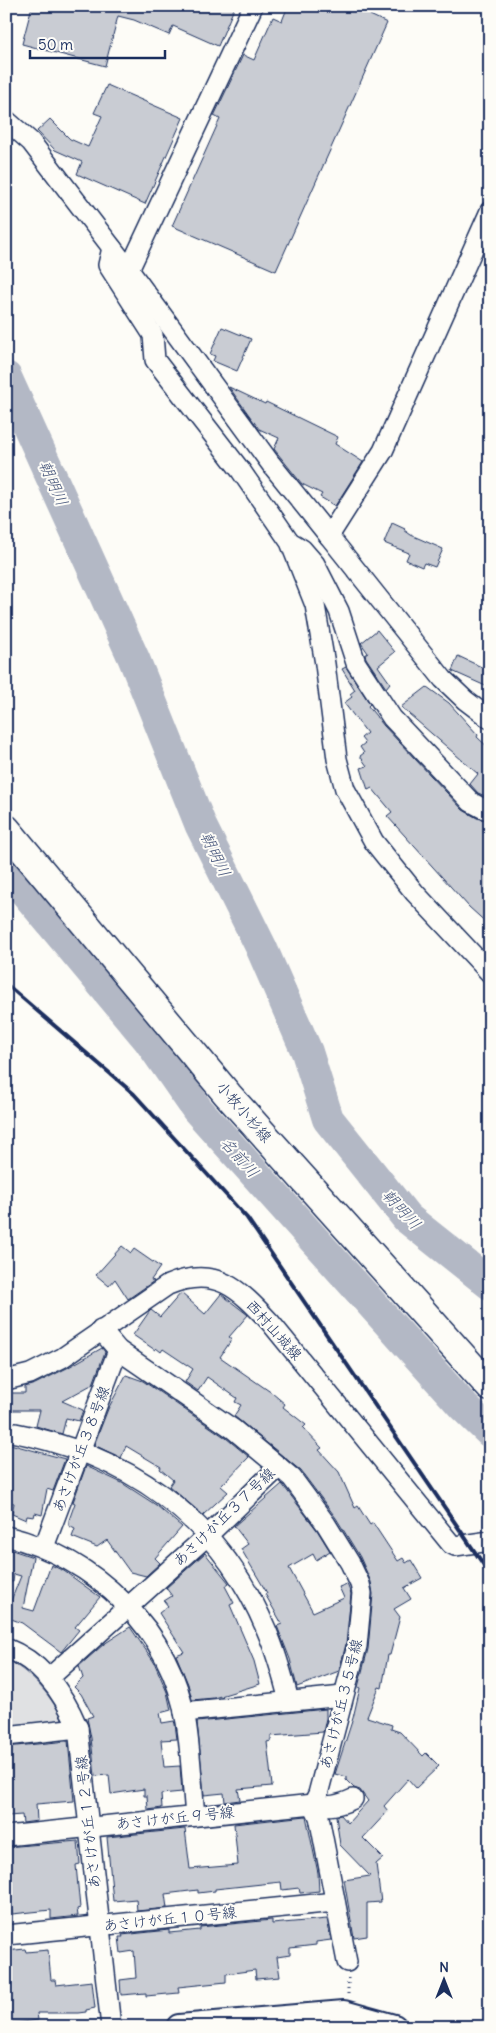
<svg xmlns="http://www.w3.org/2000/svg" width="496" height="2033" font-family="Delius,'Klee One',sans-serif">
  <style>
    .green { fill: #e0e1e3; stroke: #7e88a0 }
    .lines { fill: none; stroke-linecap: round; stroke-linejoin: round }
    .river { stroke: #b3b8c5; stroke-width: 32 }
    .building { fill: #c9ccd3; stroke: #1b2f5e }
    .minor-casing { stroke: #1b2f5e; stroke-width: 22 }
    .tertiary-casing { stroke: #1b2f5e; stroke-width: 28 }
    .secondary-casing { stroke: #1b2f5e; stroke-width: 31 }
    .path { stroke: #1b2f5e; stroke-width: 3; stroke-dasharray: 1 4; stroke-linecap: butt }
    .minor { stroke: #fdfcf7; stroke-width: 19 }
    .tertiary { stroke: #fdfcf7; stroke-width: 24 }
    .secondary { stroke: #fdfcf7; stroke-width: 28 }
    .rail { stroke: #1b2f5e; stroke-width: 4 }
    .labels { text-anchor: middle; stroke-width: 4; stroke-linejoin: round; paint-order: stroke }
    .street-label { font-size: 15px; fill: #1b2f5e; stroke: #fdfcf7 }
    .water-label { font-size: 16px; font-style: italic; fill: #49587d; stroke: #fdfcf7 }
  </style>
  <rect width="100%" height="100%" fill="#fdfcf7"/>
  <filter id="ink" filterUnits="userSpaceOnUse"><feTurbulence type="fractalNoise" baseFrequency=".02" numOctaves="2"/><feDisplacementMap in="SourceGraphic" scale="10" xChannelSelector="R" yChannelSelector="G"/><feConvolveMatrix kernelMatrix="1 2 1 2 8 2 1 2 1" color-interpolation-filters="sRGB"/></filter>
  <g filter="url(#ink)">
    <path class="green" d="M6,1659C31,1673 49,1693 62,1718L58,1726L6,1731Z"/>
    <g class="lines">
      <g class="river">
        <polyline points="6,377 134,659 201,826 261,947 307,1052 328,1119 407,1218 490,1284"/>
        <polyline points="6,869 149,1040 197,1109 464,1407 490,1432"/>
      </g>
    </g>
    <g class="building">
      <polygon points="32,6 235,6 218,46 173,26 169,35 134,20 118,16 105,66 22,44"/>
      <polygon points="288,6 374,6 370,15 387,23 276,271 172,226 220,119 214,116 243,55 254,60 273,17 282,21"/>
      <polygon points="107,85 183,118 145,204 77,174 82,162 55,150 37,131 50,119 70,139 88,147 102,116 94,113"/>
      <polygon points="222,327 251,339 237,371 213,361 215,356 210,354"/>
      <polygon points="229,387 265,404 266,402 338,437 335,444 363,462 335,506 320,497 322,494 302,484 274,449 279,438 259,429"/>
      <polygon points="392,523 405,529 404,530 411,535 443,549 435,567 424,563 422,567 406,560 409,553 384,543"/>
      <polygon points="377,630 395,652 378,666 390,683 386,688 366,658 365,655 368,653 361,643"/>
      <polygon points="458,656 490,671 490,688 452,671"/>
      <polygon points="346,667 370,704 368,706 384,726 463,810 477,818 490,821 490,926 469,907 387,816 392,812 372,788 368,790 361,768 367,766 360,756 364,753 360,747 365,743 361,738 367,733 344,703 352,697 350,694 355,690 342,669"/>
      <polygon points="427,687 449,703 478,735 477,737 490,749 490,798 478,793 470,784 478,774 401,707"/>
      <polygon points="122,1246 131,1253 134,1249 160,1267 151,1280 154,1281 128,1299 115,1279 109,1286 96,1275"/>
      <polygon points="181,1293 205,1314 221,1294 248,1315 229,1337 232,1339 220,1357 272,1393 285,1404 283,1407 306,1425 303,1428 322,1448 319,1450 339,1472 355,1508 358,1506 370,1525 373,1523 398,1561 403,1558 406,1563 411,1560 422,1578 404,1588 411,1599 394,1609 400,1617 390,1655 388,1655 382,1688 379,1687 367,1717 392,1725 391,1729 400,1732 423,1756 426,1753 439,1766 416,1788 408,1779 384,1806 388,1811 363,1838 383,1858 376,1864 381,1902 367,1903 367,1936 354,1938 344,1880 370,1876 340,1845 336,1816 341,1815 348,1823 368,1801 360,1790 354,1788 346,1780 346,1777 335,1774 353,1718 360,1688 358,1687 368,1649 373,1594 371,1582 360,1557 336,1518 301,1471 234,1416 241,1405 235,1402 237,1398 207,1377 198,1391 185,1382 193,1369 163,1349 161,1352 156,1348 155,1350 133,1335 149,1312 151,1310 160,1317"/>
      <polygon points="102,1348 105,1352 93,1384 62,1401 83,1410 79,1421 66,1418 62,1434 36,1426 40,1410 6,1410 6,1393 25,1393 25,1387 35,1384 67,1368"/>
      <polygon points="126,1375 143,1381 226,1438 249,1457 221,1486 228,1492 203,1515 169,1486 173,1480 160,1469 161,1467 126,1446 121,1458 94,1445 108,1409"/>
      <polygon points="6,1443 65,1459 53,1491 47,1489 42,1515 35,1513 34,1517 27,1516 26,1520 12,1514 14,1503 6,1502"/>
      <polygon points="86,1466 122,1483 156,1505 182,1527 155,1558 160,1563 146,1576 130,1572 107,1540 97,1547 72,1537 75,1529 69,1526 69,1520 75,1503 73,1502"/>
      <polygon points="282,1484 317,1530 330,1551 316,1560 313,1554 289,1568 313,1612 344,1598 339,1587 347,1584 351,1594 346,1644 339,1671 297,1687 290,1659 277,1626 282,1624 265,1594 267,1593 241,1549 248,1544 234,1526"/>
      <polygon points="6,1548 33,1557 23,1608 34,1611 51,1565 64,1571 100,1597 75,1627 79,1630 61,1652 22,1623 6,1617 6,1613 21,1576 14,1574 13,1582 6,1581"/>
      <polygon points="205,1553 229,1583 225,1586 234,1603 230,1605 254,1661 260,1684 214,1698 192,1700 188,1684 176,1655 184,1652 159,1613 168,1606 164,1601 172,1596 166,1588"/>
      <polygon points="130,1627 154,1662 167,1692 171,1710 160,1713 162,1723 174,1721 175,1724 177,1739 161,1740 164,1767 180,1766 182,1792 161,1794 162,1808 148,1810 147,1796 144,1796 144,1789 111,1794 109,1775 95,1776 91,1738 87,1718 93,1716 81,1694 74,1687 83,1678 79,1666 104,1644"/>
      <polygon points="326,1709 326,1718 323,1732 271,1736 271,1741 267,1742 272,1786 238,1789 240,1800 225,1802 224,1793 204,1795 197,1722"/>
      <polygon points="68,1741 74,1801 36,1804 37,1821 23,1823 22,1815 8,1816 6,1807 6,1747"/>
      <polygon points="306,1816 318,1873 319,1891 300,1893 299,1888 282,1890 281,1882 215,1889 215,1891 198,1893 198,1890 165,1894 167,1908 137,1911 136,1899 113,1901 107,1837 185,1829 190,1869 238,1865 234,1824"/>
      <polygon points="78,1841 80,1864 76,1865 80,1908 77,1909 78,1916 51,1919 51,1910 12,1914 6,1847"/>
      <polygon points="327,1919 331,1940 316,1942 316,1945 290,1948 290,1955 277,1957 280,1977 256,1979 255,1970 226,1974 226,1982 178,1987 179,1993 146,1996 146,1993 121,1995 120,1980 136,1978 134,1951 121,1953 119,1937 123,1937 122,1935 169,1930 169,1933 200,1930 200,1927 272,1920 272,1924"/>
      <polygon points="25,1949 26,1952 48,1950 51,1980 55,1980 56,1985 92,1981 95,2008 86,2010 86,2012 78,2013 37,2013 38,2020 7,2024 6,1951"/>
    </g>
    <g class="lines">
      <g class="minor-casing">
        <g id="minor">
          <polyline points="6,120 31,142 129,270 271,464 329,536"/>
          <polyline points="490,211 383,451 329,536 443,679 465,700 490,719"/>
          <polyline points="112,248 108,265 153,335 155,360 241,471 290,542 315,605 325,664 337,759 345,789 374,842 415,893 490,973"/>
          <polyline points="129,270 253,6"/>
          <polyline points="294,544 302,549 315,564 339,611 356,663 392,718 471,802 482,808 490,810"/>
          <path d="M6,1380L30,1374L62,1358L168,1285C216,1265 239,1289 270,1322L451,1544L455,1546L490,1541"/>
          <path d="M6,1431C125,1453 218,1515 266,1629C276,1652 283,1677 289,1701"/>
          <polyline points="279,1467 292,1478 326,1524 350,1563 360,1584 362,1593 357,1646 318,1794 313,1804 319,1817 347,1962"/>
          <path d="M6,1536C95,1558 171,1629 186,1722C191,1753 192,1785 195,1816"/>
          <polyline points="44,1547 118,1350"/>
          <path d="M6,1648C42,1662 64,1694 78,1728L111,2027"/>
          <polyline points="49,1678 208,1535 279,1467 233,1429 118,1350 101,1330"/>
          <polyline points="184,1712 343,1696"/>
          <polyline points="6,1736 78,1728"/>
          <path d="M6,1836L313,1804C328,1808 340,1805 353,1799"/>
          <polyline points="6,1935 335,1902"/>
        </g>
      </g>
      <g class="tertiary-casing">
        <polyline id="tertiary" points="179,2027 344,2013 394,2027"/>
      </g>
      <g class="secondary-casing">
        <polyline id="secondary" points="6,829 228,1095 490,1387"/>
      </g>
      <polyline class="path" points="348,1978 348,1994"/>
      <use href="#minor" class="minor"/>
      <use href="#tertiary" class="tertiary"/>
      <use href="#secondary" class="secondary"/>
      <polyline class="rail" points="6,984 134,1094 247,1218 490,1574"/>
    </g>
  </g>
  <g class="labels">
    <g class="street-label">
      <text transform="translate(244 1112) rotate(49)" y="5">小牧小杉線</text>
      <text transform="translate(274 1330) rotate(48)" y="5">西村山城線</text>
      <text transform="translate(81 1449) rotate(-69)" y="5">あさけが丘３８号線</text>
      <text transform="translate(224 1517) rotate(-44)" y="5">あさけが丘３７号線</text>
      <text transform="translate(341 1704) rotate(-76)" y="5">あさけが丘３５号線</text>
      <text transform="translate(175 1818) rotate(-6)" y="5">あさけが丘９号線</text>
      <text transform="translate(88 1822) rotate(-96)" y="5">あさけが丘１２号線</text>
      <text transform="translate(170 1919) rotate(-6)" y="5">あさけが丘１０号線</text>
    </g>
    <g class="water-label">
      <text transform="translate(54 483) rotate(66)" y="6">朝明川</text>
      <text transform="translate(216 854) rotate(64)" y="6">朝明川</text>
      <text transform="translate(240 1157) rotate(48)" y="6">名前川</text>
      <text transform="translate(402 1209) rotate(47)" y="6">朝明川</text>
    </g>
  </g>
  <rect width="496" height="2033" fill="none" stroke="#fdfcf7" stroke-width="25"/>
  <rect x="12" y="12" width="471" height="2008" fill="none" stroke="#1b2f5e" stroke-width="2" filter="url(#ink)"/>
  <g transform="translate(444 1980)" stroke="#fdfcf7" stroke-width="4" paint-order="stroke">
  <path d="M0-4L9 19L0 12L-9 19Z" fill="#1b2f5e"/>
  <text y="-8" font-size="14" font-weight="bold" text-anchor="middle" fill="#1b2f5e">N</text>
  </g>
  <path d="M30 50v8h135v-8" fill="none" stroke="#1b2f5e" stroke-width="2.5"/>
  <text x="38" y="50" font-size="15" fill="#1b2f5e" stroke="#fdfcf7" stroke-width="4" paint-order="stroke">50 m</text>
</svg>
